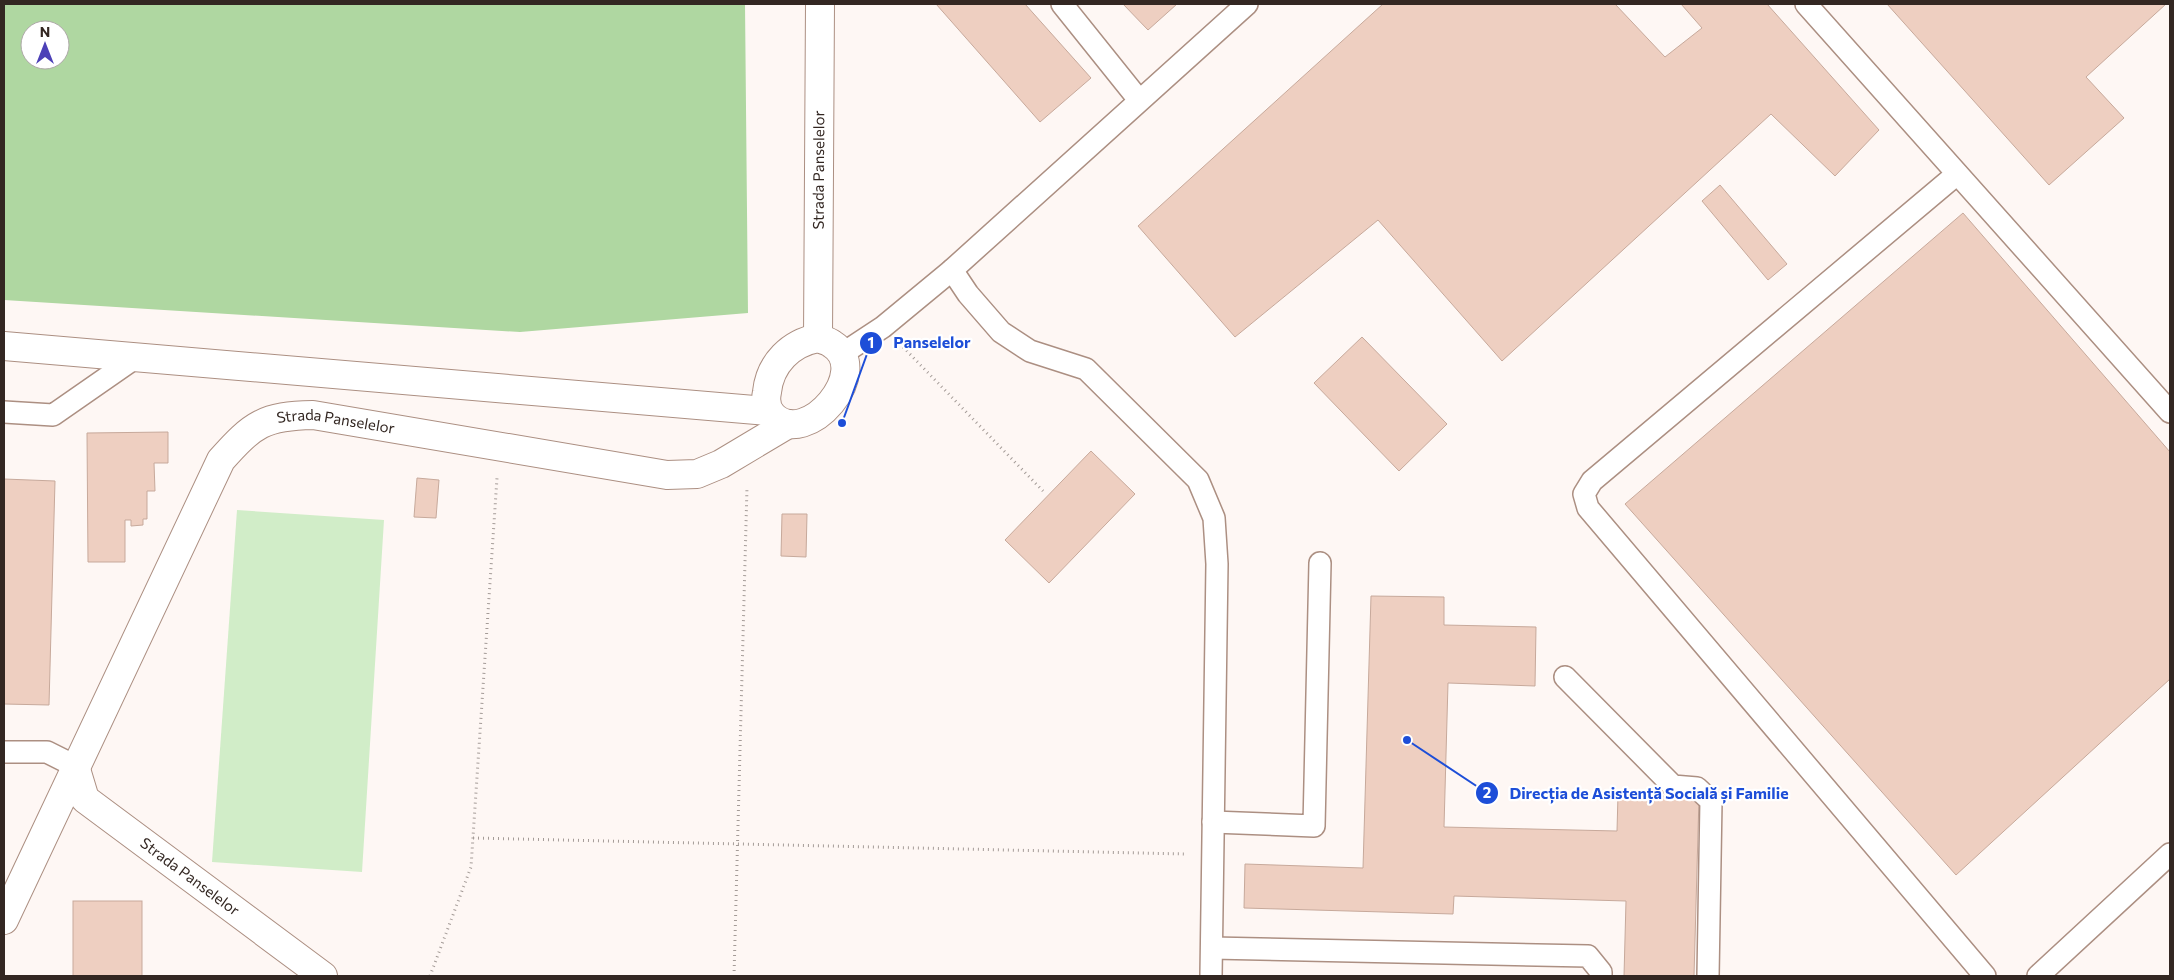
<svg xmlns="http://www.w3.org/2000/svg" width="2174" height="980" font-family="Commissioner,sans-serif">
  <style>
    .green { fill: #d1edc8 }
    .forest { fill: #afd7a1; fill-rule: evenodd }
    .building { fill: #eecfc1; stroke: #c7a99b }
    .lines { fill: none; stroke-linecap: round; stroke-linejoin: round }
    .lane-casing { stroke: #ac8f82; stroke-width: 24 }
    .street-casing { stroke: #ac8f82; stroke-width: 30 }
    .path { stroke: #a49b97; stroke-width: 3; stroke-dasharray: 1 4; stroke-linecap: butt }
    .lane { stroke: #fff; stroke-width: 21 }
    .street { stroke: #fff; stroke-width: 28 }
    .labels { text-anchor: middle; stroke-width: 4.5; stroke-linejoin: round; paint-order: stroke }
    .street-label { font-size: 15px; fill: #332722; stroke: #fff }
    .leader { fill: none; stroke: #1d4ed8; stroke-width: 2 }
    .callout-dot { fill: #1d4ed8; stroke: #fff; stroke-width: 2 }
    .mark-label { font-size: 15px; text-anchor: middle; font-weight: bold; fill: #fff }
    .callout-label { font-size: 16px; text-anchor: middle; font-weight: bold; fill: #1d4ed8; stroke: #fff; stroke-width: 4.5; stroke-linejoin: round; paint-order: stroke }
  </style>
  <rect width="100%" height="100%" fill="#fef7f4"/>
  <polygon class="green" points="237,510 384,520 362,872 212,862"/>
  <path class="forest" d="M4,4H745L748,313L520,332L4,300ZM30,30H60V60H30Z"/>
  <g class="building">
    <polygon points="936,4 1025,4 1091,78 1040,122"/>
    <polygon points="1123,4 1177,4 1148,30"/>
    <polygon points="1383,4 1615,4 1665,57 1702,28 1681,4 1767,4 1879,130 1835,176 1771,114 1502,361 1378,220 1235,337 1138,226"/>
    <polygon points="1887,4 2166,4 2086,77 2124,118 2049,185"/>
    <polygon points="1720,185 1787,264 1768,280 1702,201"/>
    <polygon points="1963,213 2170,452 2170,679 1956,875 1625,504"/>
    <polygon points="1362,337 1447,424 1399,471 1314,383"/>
    <polygon points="168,432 168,463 154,463 155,491 147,491 147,519 143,519 143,525 131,526 131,520 125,520 125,562 88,562 87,433"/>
    <polygon points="1091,451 1135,494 1049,583 1005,540"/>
    <polygon points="417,478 439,480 436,518 414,517"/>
    <polygon points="4,479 55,481 49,705 4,704"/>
    <polygon points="782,514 807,514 806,557 781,556"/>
    <polygon points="1371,596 1444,597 1444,625 1536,627 1535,686 1448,683 1444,827 1617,831 1618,795 1699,797 1694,976 1624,976 1626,901 1454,896 1453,914 1244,908 1245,864 1363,868"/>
    <rect x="73" y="901" width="69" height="75"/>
  </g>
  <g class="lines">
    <g class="lane-casing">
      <g id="lane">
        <polyline points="1062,4 1139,100"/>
        <polyline points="1806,4 2170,412"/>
        <polyline points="1957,174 1592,481 1584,494 1588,508 1985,976"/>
        <polyline points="952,270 968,294 1001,332 1030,351 1086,369 1198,480 1214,518 1217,564 1211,976"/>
        <polyline points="842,354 883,327 952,270 1247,4"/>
        <polyline points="4,412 53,415 135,358"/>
        <polyline points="1565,677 1673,786 1697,788 1711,801 1708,976"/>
        <polyline points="4,752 47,752 75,766"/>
        <polyline points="1213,822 1314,826 1320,563"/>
        <polyline points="1212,948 1588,956 1601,972 1601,976"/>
        <polyline points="2038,976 2170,854"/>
      </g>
    </g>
    <g class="street-casing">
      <g id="street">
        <path id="s1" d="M818,338L820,4"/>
        <path d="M818,338C823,340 828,341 832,344C874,370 807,450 773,416C766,409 765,401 767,392C770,363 791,343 818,338Z"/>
        <polyline points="4,346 767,411"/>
        <path id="s2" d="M75,766L85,799L323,976"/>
        <path id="s3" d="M4,920L221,460C253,424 264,416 313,415L667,475L697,474L721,464L788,424"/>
      </g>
    </g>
    <g class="path">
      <polyline points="903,347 1043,491"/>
      <polyline points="473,838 1185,854"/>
      <polyline points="430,976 471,867 497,478"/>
      <polyline points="734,976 747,487"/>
    </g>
    <use href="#lane" class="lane"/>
    <use href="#street" class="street"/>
  </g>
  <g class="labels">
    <g class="street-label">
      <text dy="5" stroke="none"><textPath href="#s1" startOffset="168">Strada Panselelor</textPath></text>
      <text dy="5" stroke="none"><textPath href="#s3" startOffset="639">Strada Panselelor</textPath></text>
      <text dy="5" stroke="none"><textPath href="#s2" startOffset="165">Strada Panselelor</textPath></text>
    </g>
  </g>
  <path class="leader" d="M842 423L871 343M1407 740L1487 793"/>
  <g class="callout-dot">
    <circle cx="842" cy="423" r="5"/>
    <circle cx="1407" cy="740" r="5"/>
    <circle cx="871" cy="343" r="12"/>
    <circle cx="1487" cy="793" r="12"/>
  </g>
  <g class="mark-label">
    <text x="871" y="348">1</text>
    <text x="1487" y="798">2</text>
  </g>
  <g class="callout-label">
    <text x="932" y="348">Panselelor</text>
    <text x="1649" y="799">Direcția de Asistență Socială și Familie</text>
  </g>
  <rect width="2174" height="980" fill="none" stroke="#332722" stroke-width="10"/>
  <g transform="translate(45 45)"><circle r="24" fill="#ffffff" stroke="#ada9a7"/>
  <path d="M0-4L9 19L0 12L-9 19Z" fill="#4c40b7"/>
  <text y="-8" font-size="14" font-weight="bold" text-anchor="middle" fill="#332722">N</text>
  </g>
</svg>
